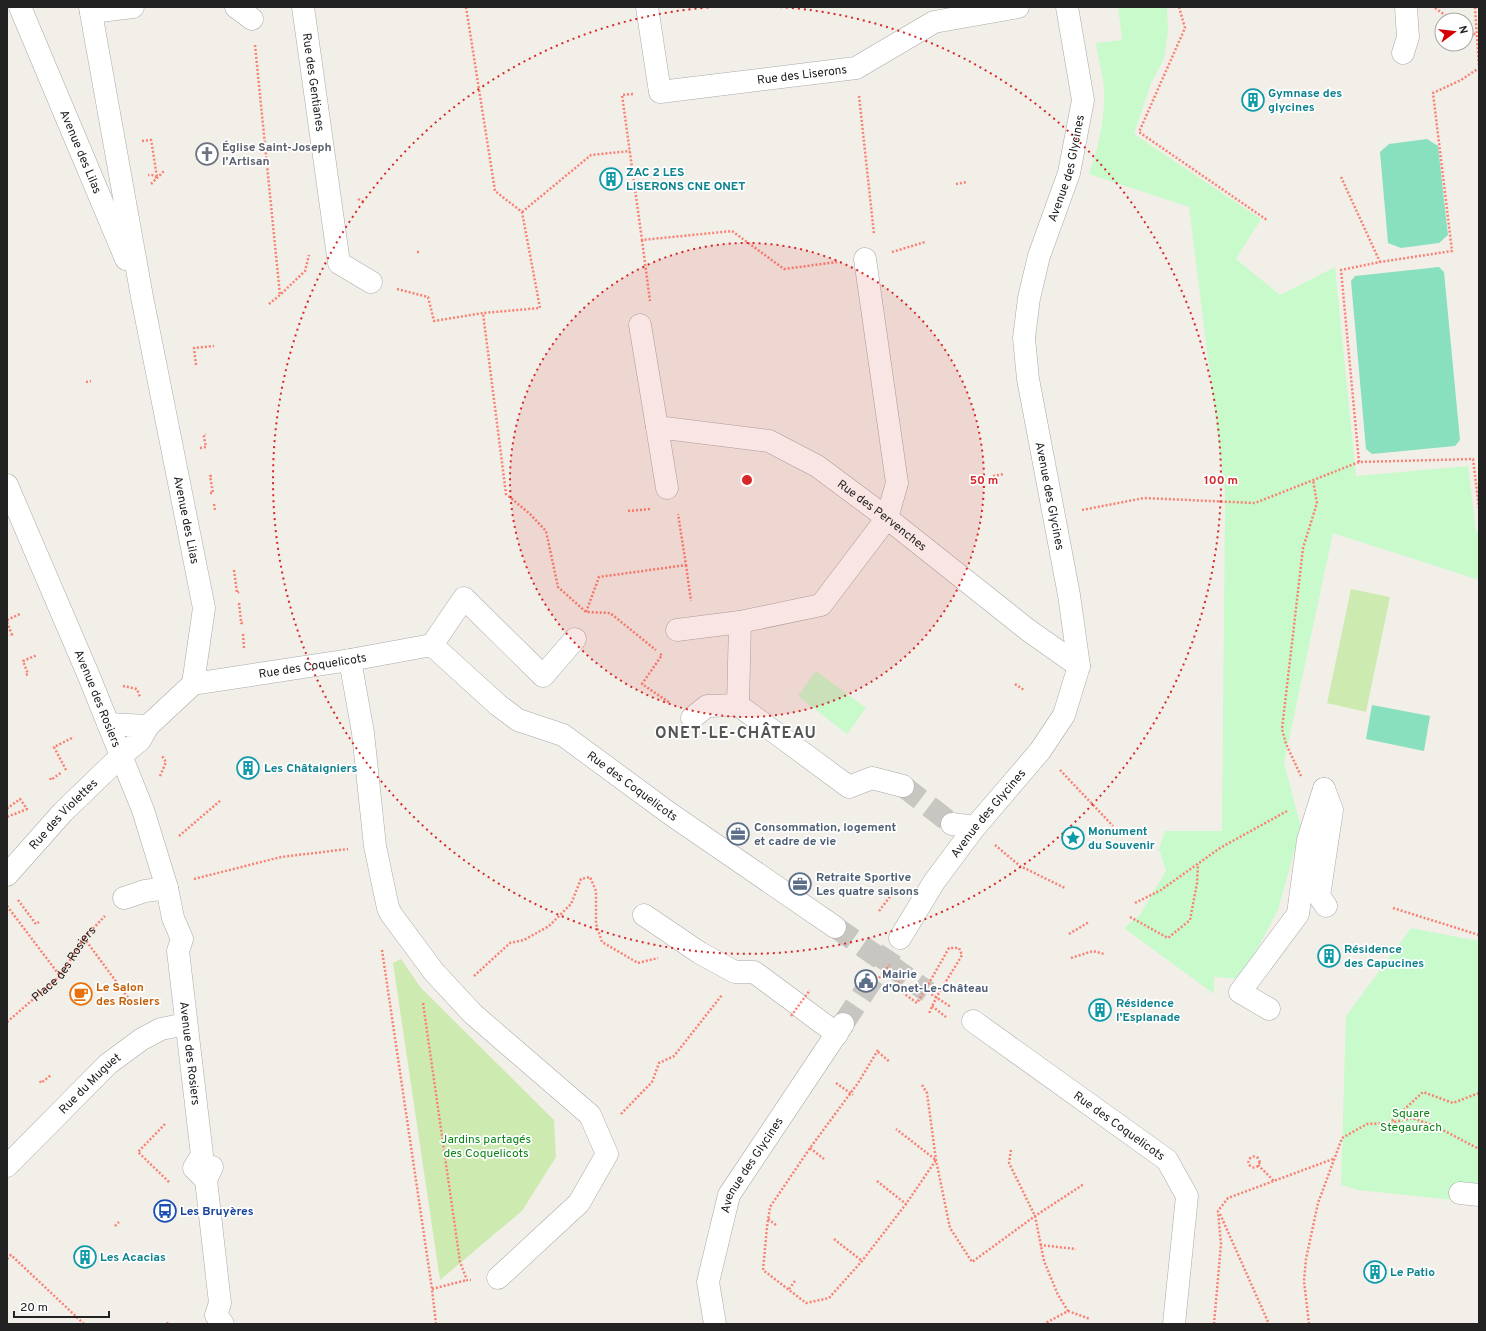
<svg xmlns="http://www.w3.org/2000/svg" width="1486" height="1331" font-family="Overpass,sans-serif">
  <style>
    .grass { fill: #cdebb0 }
    .park { fill: #c8facc }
    .pitch { fill: #88e0be }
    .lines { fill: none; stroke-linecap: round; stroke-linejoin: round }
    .minor-tunnel { stroke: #c8c6c1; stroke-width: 22; stroke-dasharray: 22 11; stroke-linecap: butt }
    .minor-casing { stroke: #a9a9a9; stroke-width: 23 }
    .path { stroke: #fa8072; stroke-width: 2.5; stroke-dasharray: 2 2; stroke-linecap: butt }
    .minor { stroke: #fff; stroke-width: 22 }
    .path-bridge { stroke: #fa8072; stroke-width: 2.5; stroke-dasharray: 2 2; stroke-linecap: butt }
    .ring { fill: none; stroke: #d62828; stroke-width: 2; stroke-dasharray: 2 4 }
    .labels { text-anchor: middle; stroke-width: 3.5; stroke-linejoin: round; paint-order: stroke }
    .street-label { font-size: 12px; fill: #222; stroke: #fff }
    .culture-label { font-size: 12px; font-weight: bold; fill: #0d838f; stroke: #fff; text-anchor: start }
    .worship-label { font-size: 12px; font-weight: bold; fill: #5b616d; stroke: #fff; text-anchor: start }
    .service-label { font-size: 12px; font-weight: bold; fill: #4e5e75; stroke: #fff; text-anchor: start }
    .food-label { font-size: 12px; font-weight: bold; fill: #c56008; stroke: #fff; text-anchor: start }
    .park-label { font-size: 12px; fill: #0c8416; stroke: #fff }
    .transit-label { font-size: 12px; font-weight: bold; fill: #164399; stroke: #fff; text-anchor: start }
    .district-label { font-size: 16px; font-weight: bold; letter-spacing: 1px; fill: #555; stroke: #fff }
    .centre { fill: #d62828; stroke: #fff; stroke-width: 2 }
    .ring-label { font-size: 12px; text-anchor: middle; font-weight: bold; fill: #d62828; stroke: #fff; stroke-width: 3.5; stroke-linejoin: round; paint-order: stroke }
  </style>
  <rect width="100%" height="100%" fill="#f2efe9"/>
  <g class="grass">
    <polygon points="1351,589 1390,597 1366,712 1327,703"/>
    <polygon points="401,959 421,988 554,1120 556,1157 522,1211 440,1280 393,963"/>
  </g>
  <g class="park">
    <path d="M1118,7H1167L1168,31L1164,59L1151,83L1134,134L1261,219L1236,259L1280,295L1335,267L1356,476L1468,466L1476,531H1479V580L1333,533L1284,763L1301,827L1278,910L1241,979L1214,977V994L1124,928L1139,916L1166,871L1159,849L1165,831H1222L1225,509V493L1189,207L1089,174C1099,146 1105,118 1104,89C1103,74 1098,58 1096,43L1122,40Z"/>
    <polygon points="816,671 866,708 847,734 798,696"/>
    <polygon points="1411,928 1478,941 1479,944 1479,1186 1453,1200 1358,1190 1341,1185 1346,1016"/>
  </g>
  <g class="pitch">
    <polygon points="1427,139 1438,146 1448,235 1439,243 1401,248 1388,243 1380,152 1389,144"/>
    <polygon points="1439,267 1444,272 1460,440 1455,446 1372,454 1366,449 1351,281 1355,276"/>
    <polygon points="1372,705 1430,716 1424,751 1366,739"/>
  </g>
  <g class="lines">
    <g class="minor-tunnel">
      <polyline points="903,786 952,824"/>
      <polyline points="835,927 928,992"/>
      <polyline points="843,1024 900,938"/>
    </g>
    <g class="minor-casing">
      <g id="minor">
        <path id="s2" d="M20,7L126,259"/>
        <path id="s3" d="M90,7L142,297L204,608L193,684L148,726"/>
        <polyline points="236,7 252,19"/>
        <path id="s4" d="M303,7L339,263L371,282"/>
        <path id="s5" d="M647,7L660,92L856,68L934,22L1018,7"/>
        <polyline points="91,12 133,7"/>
        <polyline points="1403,53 1408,37 1406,7"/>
        <path id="s6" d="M640,325L657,427L769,441L817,466L887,518L1028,630L1079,666"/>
        <polyline points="657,427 667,488"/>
        <path id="s7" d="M7,485L88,674L143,810L167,888L173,918L182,939L178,951L202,1155L194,1168L206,1180"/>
        <polyline points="740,622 738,705 849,787 872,778 903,786"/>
        <polyline points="677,630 740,622 821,605 887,518 897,483 865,259"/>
        <polyline points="432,645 464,598 543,676 575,639"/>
        <polyline points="350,660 363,733 375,846 388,908 391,914 434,972 473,1014 590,1115 607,1154 579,1203 498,1278"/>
        <path id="s8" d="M193,684L350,660L432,645L498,705L518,720L563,735L669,813L835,927"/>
        <polyline points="692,718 707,706 738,705"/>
        <polyline points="1324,789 1332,810 1319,896 1326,906"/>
        <polyline points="952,824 975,827"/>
        <path id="s9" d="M7,875L63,812L121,756L140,740L148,726L108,724"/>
        <polyline points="124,898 145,891 167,888"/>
        <polyline points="644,915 700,953 735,972 754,972 796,1003"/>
        <path id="s10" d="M900,938L934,882L975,827L1040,751L1064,715L1079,666L1069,595L1028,379L1024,338L1029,298L1039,256L1069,173L1083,100L1067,7"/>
        <polyline points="802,1008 837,1034"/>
        <polyline points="1269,1009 1240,992 1298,914 1308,840 1324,789"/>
        <path id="s11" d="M973,1021L1167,1160L1187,1196L1174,1324"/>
        <path id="s12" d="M7,1166L108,1064L142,1039L161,1029L186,1024"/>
        <polyline points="212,1167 206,1180 220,1303 216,1315 223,1324"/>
        <polyline points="1460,1193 1479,1195"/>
        <path id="s13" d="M715,1324L708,1282L729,1195L843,1024"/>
      </g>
    </g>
    <g class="path">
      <polyline points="466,7 495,191 522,212 540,308 483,313"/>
      <polyline points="1179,7 1185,28 1139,132 1267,220"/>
      <polyline points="1435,8 1452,20"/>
      <polyline points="1466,31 1477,35"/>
      <polyline points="255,45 280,295"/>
      <polyline points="633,94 622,95 642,240 732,231 784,269 837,262"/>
      <polyline points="859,96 874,234"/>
      <polyline points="142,141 151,140 152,145 157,178 152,175 148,175"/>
      <polyline points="1341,177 1380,262"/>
      <polyline points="151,184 164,171"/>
      <polyline points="956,184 967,182"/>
      <polyline points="358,199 364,202"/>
      <polyline points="522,212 591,155 630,151"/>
      <polyline points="642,240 650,301"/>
      <polyline points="417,252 420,252"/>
      <polyline points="892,252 925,242"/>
      <polyline points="397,289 428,297 434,321 483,313 506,494 530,514 546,531 558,587 586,612 610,613 656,650"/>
      <polyline points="269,304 280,295 305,271 309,255"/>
      <polyline points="196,365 194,348 214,346"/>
      <polyline points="86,382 91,381"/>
      <polyline points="200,448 206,447 204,437 204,435 206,434"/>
      <polyline points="1359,462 1341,270 1380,262 1452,251 1433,93 1461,80 1479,68 1475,7"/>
      <polyline points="993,476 1004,474"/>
      <polyline points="210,493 213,493 210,476 212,476"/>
      <polyline points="214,504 215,511"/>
      <polyline points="1082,510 1144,498 1255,503 1359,462 1473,459 1479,508"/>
      <polyline points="628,511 650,509"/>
      <polyline points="686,565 691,601"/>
      <polyline points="234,570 237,593 239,592"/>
      <polyline points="239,603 241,621 241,623 243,623"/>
      <polyline points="586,612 599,577 686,565 678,514"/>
      <polyline points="7,620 20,614"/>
      <polyline points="7,622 12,635 10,636"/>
      <polyline points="243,634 244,648"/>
      <polyline points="660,654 662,655 642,684 670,703"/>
      <polyline points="26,675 28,674 23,661 37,655"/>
      <polyline points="1015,684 1024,690"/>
      <polyline points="123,686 137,689 140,697"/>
      <polyline points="66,770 54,747 74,737"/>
      <polyline points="1060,770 1113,826"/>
      <polyline points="160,776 166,762 162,756"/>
      <polyline points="1301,776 1286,744 1282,729 1303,548 1317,503 1313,480"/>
      <polyline points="50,778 51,780 62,772"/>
      <polyline points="7,807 8,808 20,799 27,809 7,817"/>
      <polyline points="179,836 221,800"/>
      <polyline points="995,845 1020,866 1065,888"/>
      <polyline points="194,879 281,857 348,849"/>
      <polyline points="18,900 36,924 39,922"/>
      <polyline points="1135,903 1161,890 1220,848 1287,811"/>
      <polyline points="7,906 60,976"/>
      <polyline points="1393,908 1479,935"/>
      <polyline points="879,911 892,894"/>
      <polyline points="1130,917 1168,938 1190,920 1197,883 1198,864"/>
      <polyline points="1069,934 1089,922"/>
      <polyline points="84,938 132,1003"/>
      <polyline points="382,950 432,1289 436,1324"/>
      <polyline points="1071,958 1093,951 1104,954"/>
      <path d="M904,975L895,987L917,1003L925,990L949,948H959L962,955C951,975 937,992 929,1014"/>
      <polyline points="474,976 510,943 524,940 549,926 571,904 581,879 590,877 596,891 596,924 602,942 638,963 658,958"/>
      <polyline points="879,978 890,965"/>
      <polyline points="928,992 951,1007"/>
      <polyline points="423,1003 460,1262 467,1280 471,1280"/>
      <polyline points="932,1006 946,1017"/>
      <path id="s1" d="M7,1022L60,976L84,938L105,916"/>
      <polyline points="878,1050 858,1083 810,1148 770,1207 767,1227 763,1270 806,1303 829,1298 862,1261 906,1204 936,1160 896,1129"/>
      <polyline points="878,1052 890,1062"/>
      <polyline points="40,1081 41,1083 51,1075"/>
      <polyline points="836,1083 853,1095"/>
      <polyline points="922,1085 927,1093 936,1160 950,1228 972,1262 1035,1216 1084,1184"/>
      <polyline points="621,1114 652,1082 659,1063 674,1056 722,995"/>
      <polyline points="1392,1121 1423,1092 1453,1103 1479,1093"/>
      <polyline points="165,1124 138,1152 170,1183"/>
      <polyline points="810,1148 824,1159"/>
      <polyline points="1011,1150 1009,1163 1035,1216 1044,1261 1058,1295 1068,1311 1044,1324"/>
      <circle cx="1254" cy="1162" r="5.5"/>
      <polyline points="1258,1165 1274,1181"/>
      <polyline points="877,1181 906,1204"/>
      <polyline points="1220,1214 1269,1324"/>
      <polyline points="768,1219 776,1225"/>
      <polyline points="115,1226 119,1222"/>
      <polyline points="834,1239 862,1261"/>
      <polyline points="1040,1245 1076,1249"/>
      <polyline points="7,1259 11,1255 84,1324"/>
      <polyline points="432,1289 467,1280"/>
      <polyline points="789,1289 795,1281"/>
      <polyline points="1068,1311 1090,1319"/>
      <polyline points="167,1324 169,1321"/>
      <polyline points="1214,1324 1221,1244 1218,1211 1228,1198 1333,1159"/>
      <polyline points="1309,1324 1304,1281 1306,1259 1318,1203 1342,1138 1367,1124 1391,1123 1412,1118 1435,1126 1479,1149"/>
    </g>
    <use href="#minor" class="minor"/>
    <polyline class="path-bridge" points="791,1016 810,990"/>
  </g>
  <circle cx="747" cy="480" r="237" fill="#d62828" fill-opacity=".12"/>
  <g class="ring">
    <circle cx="747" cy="480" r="237"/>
    <path d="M780 7A474 474 0 1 1 714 7"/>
  </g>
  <defs>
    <g id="building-ring" transform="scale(1.15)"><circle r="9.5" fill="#fff" stroke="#0f9aa8" stroke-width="1.5"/><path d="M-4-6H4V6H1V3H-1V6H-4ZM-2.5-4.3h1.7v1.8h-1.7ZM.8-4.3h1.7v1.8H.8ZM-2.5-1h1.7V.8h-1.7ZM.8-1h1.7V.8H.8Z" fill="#0f9aa8"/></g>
    <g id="church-ring" transform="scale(1.15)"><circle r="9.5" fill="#fff" stroke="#6b7280" stroke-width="1.5"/><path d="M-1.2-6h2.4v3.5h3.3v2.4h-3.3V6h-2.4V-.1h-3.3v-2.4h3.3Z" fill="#6b7280"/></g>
    <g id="office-ring" transform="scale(1.15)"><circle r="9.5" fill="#fff" stroke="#5c6f8a" stroke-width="1.5"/><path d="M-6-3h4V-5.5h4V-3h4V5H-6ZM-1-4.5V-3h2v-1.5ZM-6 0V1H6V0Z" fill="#5c6f8a"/></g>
    <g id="sight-ring" transform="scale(1.15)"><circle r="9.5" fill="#fff" stroke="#0f9aa8" stroke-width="1.5"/><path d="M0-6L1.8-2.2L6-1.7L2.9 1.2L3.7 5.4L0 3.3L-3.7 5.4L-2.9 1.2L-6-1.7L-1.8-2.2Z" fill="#0f9aa8"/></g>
    <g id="civic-ring" transform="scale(1.15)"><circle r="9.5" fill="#fff" stroke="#5c6f8a" stroke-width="1.5"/><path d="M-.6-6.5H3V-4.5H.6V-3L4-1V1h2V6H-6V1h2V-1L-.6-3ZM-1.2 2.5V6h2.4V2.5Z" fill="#5c6f8a"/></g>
    <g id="cafe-ring" transform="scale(1.15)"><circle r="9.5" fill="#fff" stroke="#e8710a" stroke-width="1.5"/><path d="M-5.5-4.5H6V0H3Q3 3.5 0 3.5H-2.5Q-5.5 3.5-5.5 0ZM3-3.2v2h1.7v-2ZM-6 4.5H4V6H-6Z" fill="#e8710a"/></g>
    <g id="bus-ring" transform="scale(1.15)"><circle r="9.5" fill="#fff" stroke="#1a4fb4" stroke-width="1.5"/><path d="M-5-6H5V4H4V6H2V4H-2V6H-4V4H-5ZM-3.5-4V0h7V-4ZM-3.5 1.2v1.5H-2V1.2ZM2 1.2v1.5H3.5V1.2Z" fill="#1a4fb4"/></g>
  </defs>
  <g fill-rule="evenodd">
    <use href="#building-ring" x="1253" y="100"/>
    <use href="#church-ring" x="207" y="154"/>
    <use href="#building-ring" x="611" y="179"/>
    <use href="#building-ring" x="248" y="768"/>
    <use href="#office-ring" x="738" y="834"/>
    <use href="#sight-ring" x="1073" y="838"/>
    <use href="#office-ring" x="800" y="884"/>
    <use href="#building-ring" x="1329" y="956"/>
    <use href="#civic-ring" x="866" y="981"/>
    <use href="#cafe-ring" x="81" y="994"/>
    <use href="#building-ring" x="1100" y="1010"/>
    <use href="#bus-ring" x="165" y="1211"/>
    <use href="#building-ring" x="85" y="1257"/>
    <use href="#building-ring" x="1375" y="1272"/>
  </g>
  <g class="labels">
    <g class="street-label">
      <text dy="4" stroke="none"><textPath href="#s5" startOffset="229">Rue des Liserons</textPath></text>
      <text dy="4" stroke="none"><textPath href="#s4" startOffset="76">Rue des Gentianes</textPath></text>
      <text dy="4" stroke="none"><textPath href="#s2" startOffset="157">Avenue des Lilas</textPath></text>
      <text dy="4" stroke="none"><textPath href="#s10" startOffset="837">Avenue des Glycines</textPath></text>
      <text transform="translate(1050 496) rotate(79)" y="4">Avenue des Glycines</text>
      <text dy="4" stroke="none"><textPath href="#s6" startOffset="352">Rue des Pervenches</textPath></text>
      <text dy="4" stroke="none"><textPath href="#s3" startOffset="522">Avenue des Lilas</textPath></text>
      <text dy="4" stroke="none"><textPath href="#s8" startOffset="121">Rue des Coquelicots</textPath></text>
      <text dy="4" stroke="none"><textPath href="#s7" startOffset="232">Avenue des Rosiers</textPath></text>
      <text dy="4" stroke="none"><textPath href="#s8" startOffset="490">Rue des Coquelicots</textPath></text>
      <text dy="4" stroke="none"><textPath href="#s10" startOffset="153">Avenue des Glycines</textPath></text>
      <text dy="4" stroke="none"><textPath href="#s9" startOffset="83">Rue des Violettes</textPath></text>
      <text dy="4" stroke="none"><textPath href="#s1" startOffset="82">Place des Rosiers</textPath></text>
      <text dy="4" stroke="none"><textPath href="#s7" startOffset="603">Avenue des Rosiers</textPath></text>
      <text dy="4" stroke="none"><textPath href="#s12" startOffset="117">Rue du Muguet</textPath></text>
      <text dy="4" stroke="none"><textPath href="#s11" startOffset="180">Rue des Coquelicots</textPath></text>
      <text dy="4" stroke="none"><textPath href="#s13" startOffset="169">Avenue des Glycines</textPath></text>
    </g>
    <g class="culture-label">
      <text x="1268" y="97">Gymnase des<tspan x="1268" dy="14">glycines</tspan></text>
      <text x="626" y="176">ZAC 2 LES<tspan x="626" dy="14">LISERONS CNE ONET</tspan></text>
      <text x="264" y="772">Les Châtaigniers</text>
      <text x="1088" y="835">Monument<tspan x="1088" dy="14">du Souvenir</tspan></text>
      <text x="1344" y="953">Résidence<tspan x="1344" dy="14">des Capucines</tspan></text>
      <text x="1116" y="1007">Résidence<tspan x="1116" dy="14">l'Esplanade</tspan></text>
      <text x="100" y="1261">Les Acacias</text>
      <text x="1390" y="1276">Le Patio</text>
    </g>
    <g class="worship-label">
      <text x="222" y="151">Église Saint-Joseph<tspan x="222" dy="14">l'Artisan</tspan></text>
    </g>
    <g class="service-label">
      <text x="754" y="831">Consommation, logement<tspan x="754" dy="14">et cadre de vie</tspan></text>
      <text x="816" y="881">Retraite Sportive<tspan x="816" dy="14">Les quatre saisons</tspan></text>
      <text x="882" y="978">Mairie<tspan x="882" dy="14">d'Onet-Le-Château</tspan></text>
    </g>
    <g class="food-label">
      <text x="96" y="991">Le Salon<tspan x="96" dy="14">des Rosiers</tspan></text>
    </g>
    <g class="park-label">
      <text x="1411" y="1117">Square<tspan x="1411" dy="14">Stegaurach</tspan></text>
      <text x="486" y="1143">Jardins partagés<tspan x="486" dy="14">des Coquelicots</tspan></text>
    </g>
    <g class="transit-label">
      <text x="180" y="1215">Les Bruyères</text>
    </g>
    <g class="district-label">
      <text x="736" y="738">ONET-LE-CHÂTEAU</text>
    </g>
  </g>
  <circle cx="747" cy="480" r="6" class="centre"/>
  <g class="ring-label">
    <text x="984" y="484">50 m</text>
    <text x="1221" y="484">100 m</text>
  </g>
  <rect width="1486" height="1331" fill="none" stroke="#222222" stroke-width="16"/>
  <g transform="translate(1454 32) rotate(75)"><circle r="19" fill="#ffffff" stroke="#a7a7a7"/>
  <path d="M0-3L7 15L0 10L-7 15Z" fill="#d40000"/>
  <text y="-6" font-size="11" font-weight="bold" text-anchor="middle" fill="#222222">N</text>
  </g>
  <path d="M14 1311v6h95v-6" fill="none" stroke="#222222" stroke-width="2"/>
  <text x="20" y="1311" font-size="12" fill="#222222" stroke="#ffffff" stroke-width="3" paint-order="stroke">20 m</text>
</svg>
